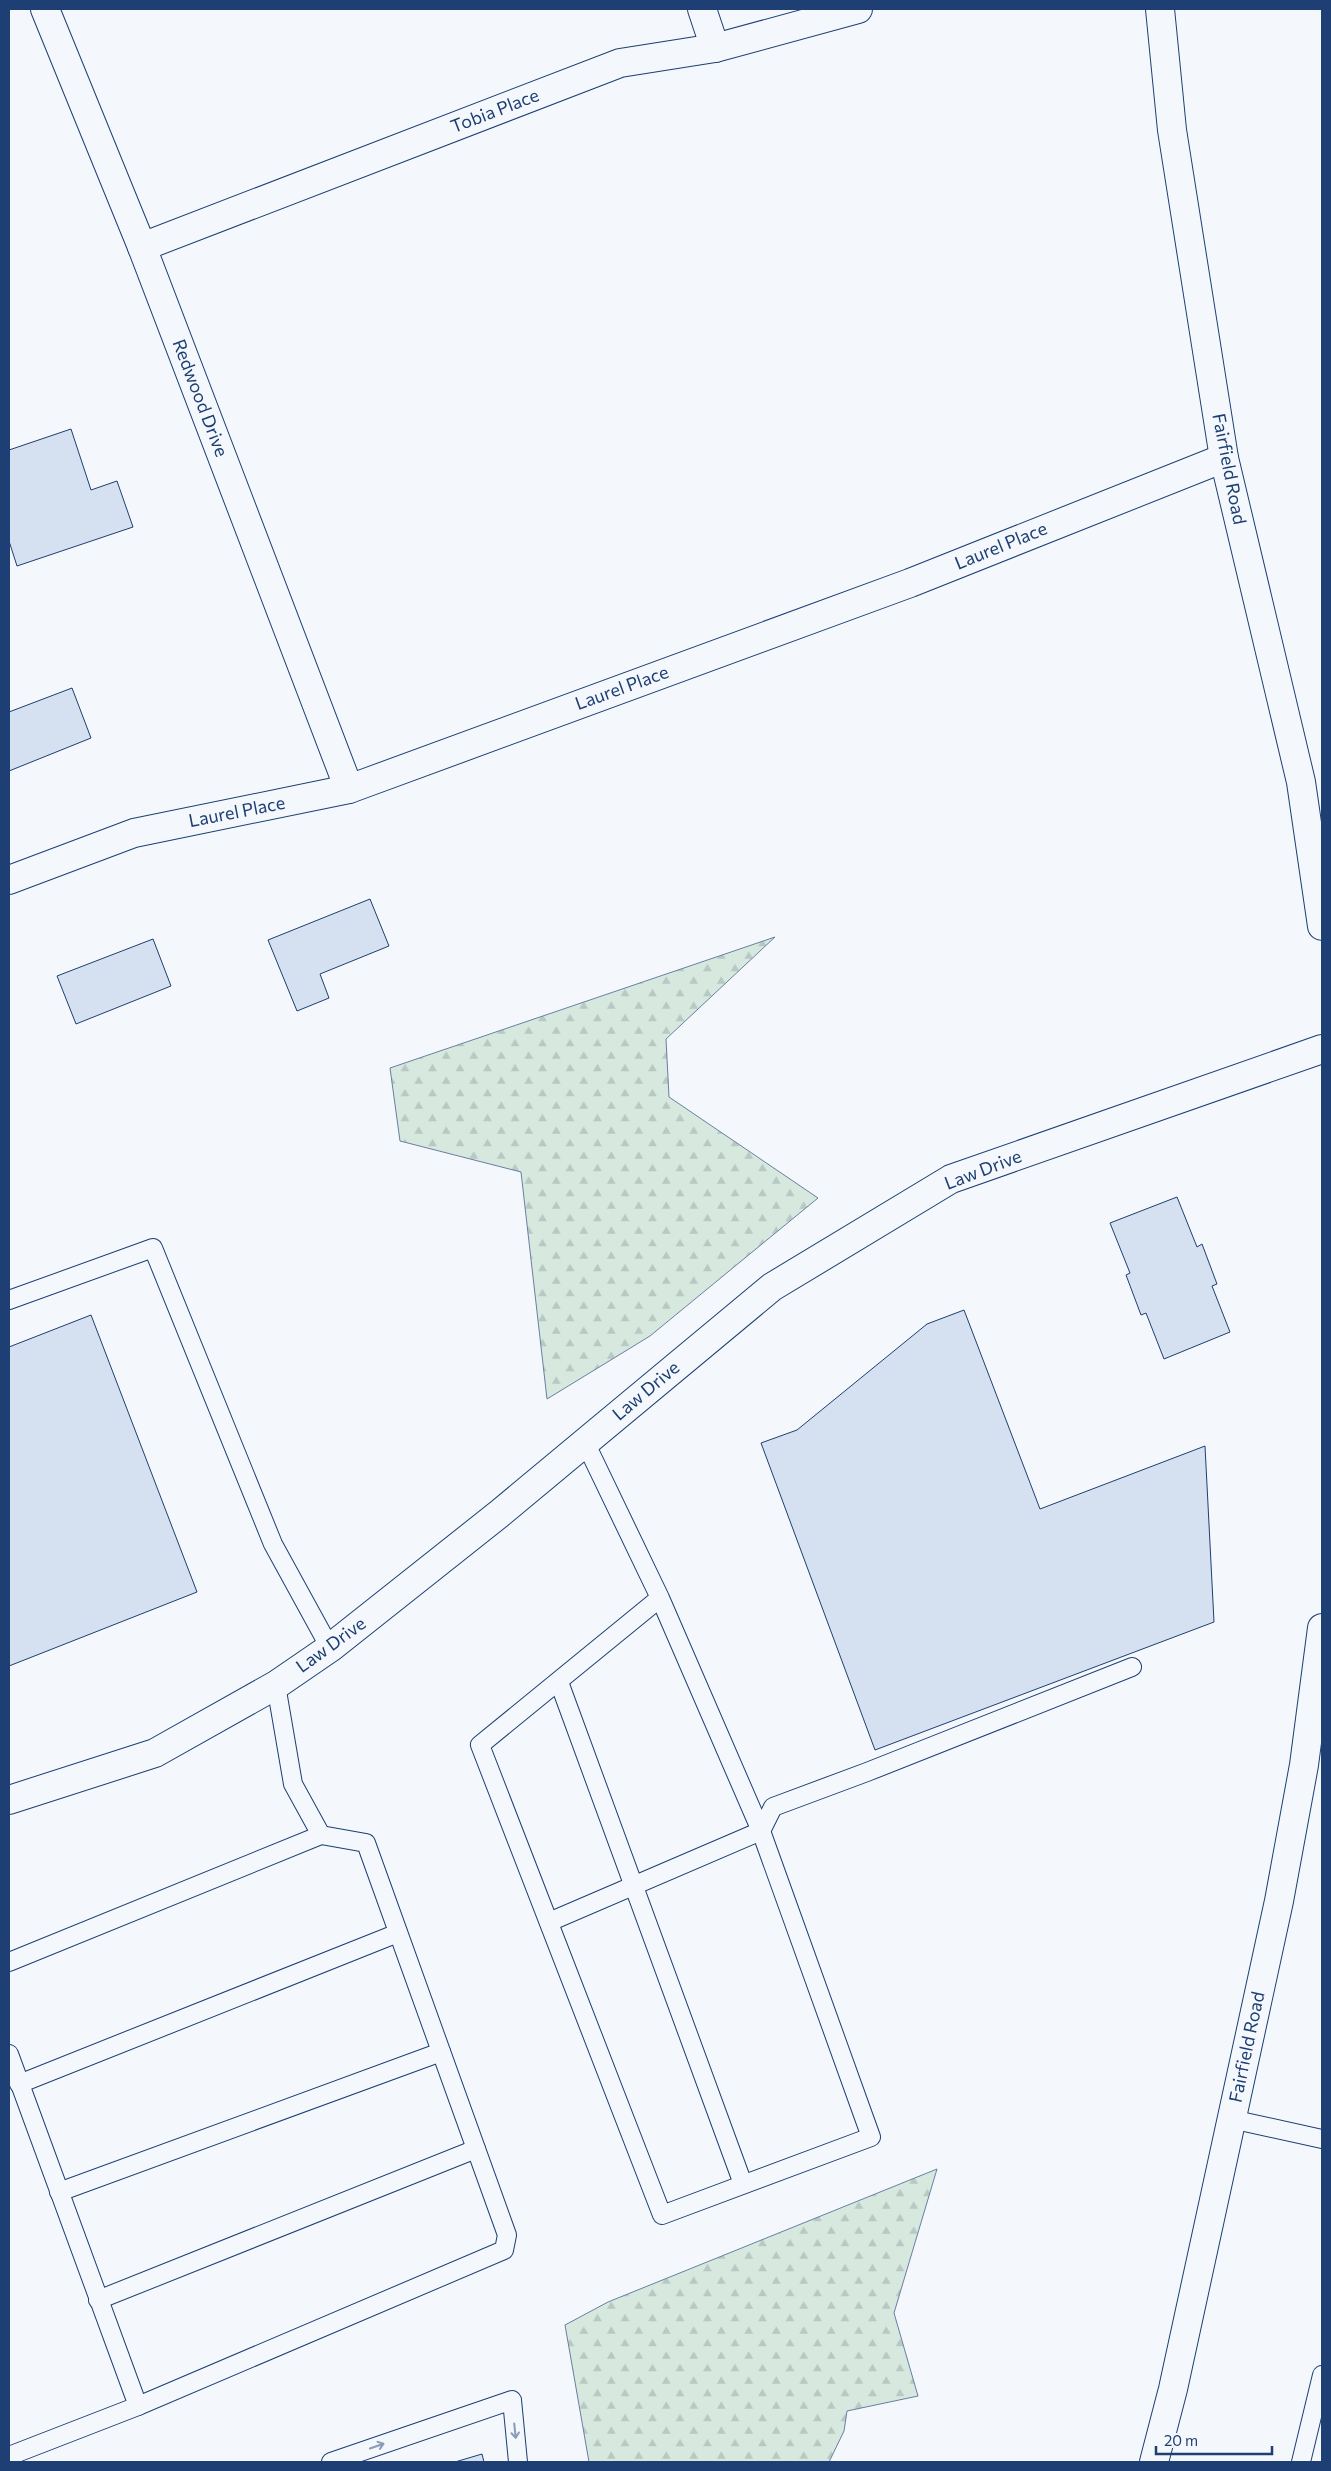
<svg xmlns="http://www.w3.org/2000/svg" width="1331" height="2471" font-family="Commissioner,sans-serif">
  <style>
    .forest { fill: url(#forest-firs); stroke: #687fa3 }
    .building { fill: #d5e0f0; stroke: #1d3f73 }
    .lines { fill: none; stroke-linecap: round; stroke-linejoin: round }
    .lane-casing { stroke: #1d3f73; stroke-width: 20 }
    .street-casing { stroke: #1d3f73; stroke-width: 30 }
    .secondary-casing { stroke: #1d3f73; stroke-width: 30 }
    .lane { stroke: #f4f7fb; stroke-width: 18 }
    .street { stroke: #f4f7fb; stroke-width: 28 }
    .secondary { stroke: #f4f7fb; stroke-width: 28 }
    .oneway { stroke: #889bb7 }
    .labels { text-anchor: middle; stroke-width: 4; stroke-linejoin: round; paint-order: stroke }
    .street-label { font-size: 18px; fill: #1d3f73; stroke: #f4f7fb }
  </style>
  <defs>
    <pattern id="forest-firs" width="22" height="20" patternUnits="userSpaceOnUse" patternTransform="scale(1.25)"><rect width="22" height="20" fill="#d7e8df"/><path d="M5 1l3.5 6h-7zM16 11l3.5 6h-7z" fill="#b8c8c3"/></pattern>
  </defs>
  <rect width="100%" height="100%" fill="#f4f7fb"/>
  <g class="forest">
    <polygon points="775,937 666,1039 669,1097 818,1198 650,1336 547,1399 521,1172 400,1141 390,1068"/>
    <polygon points="937,2169 894,2313 918,2396 847,2411 844,2431 829,2462 589,2462 565,2325 608,2302"/>
  </g>
  <g class="building">
    <polygon points="71,429 91,490 117,481 133,527 17,566 9,541 9,450"/>
    <polygon points="72,688 91,738 9,771 9,712"/>
    <polygon points="370,899 389,946 320,974 329,998 297,1011 268,940"/>
    <polygon points="153,939 171,986 76,1024 57,976"/>
    <polygon points="1177,1197 1197,1247 1202,1244 1217,1284 1212,1286 1230,1332 1164,1359 1146,1313 1141,1315 1126,1275 1130,1273 1110,1223"/>
    <polygon points="964,1310 1040,1509 1205,1446 1214,1622 875,1750 761,1443 797,1430 927,1324"/>
    <polygon points="91,1315 197,1592 9,1666 9,1347"/>
    <polygon points="482,2454 484,2462 455,2462"/>
  </g>
  <g class="lines">
    <g class="lane-casing">
      <g id="lane">
        <polyline points="9,1300 153,1248 273,1544 330,1648"/>
        <polyline points="585,1442 660,1598 480,1745 662,2215 871,2137 761,1831 660,1598"/>
        <polyline points="559,1682 743,2184"/>
        <polyline points="276,1685 293,1784 321,1835"/>
        <polyline points="549,1922 761,1831 773,1807 867,1772 1132,1667"/>
        <polyline points="9,1962 321,1835 366,1843 507,2235 504,2250 138,2406"/>
        <polyline points="9,2054 138,2406 9,2456"/>
        <polyline points="19,2084 398,1933"/>
        <polyline points="1231,2119 1322,2139"/>
        <polyline points="59,2192 441,2052"/>
        <polyline points="98,2300 476,2149"/>
        <polyline points="331,2462 512,2400 518,2462"/>
        <polyline points="1301,2462 1322,2375"/>
      </g>
    </g>
    <g class="street-casing">
      <g id="street">
        <polyline points="45,9 142,247 349,789"/>
        <polyline points="702,9 715,48"/>
        <polyline points="142,247 620,63 715,48 858,9"/>
        <polyline points="9,880 134,833 349,789 910,583 1224,458"/>
        <polyline points="9,1800 155,1753 276,1685 330,1648 499,1514 772,1287 951,1179 1322,1049"/>
      </g>
    </g>
    <g class="secondary-casing">
      <g id="secondary">
        <polyline points="1160,9 1172,130 1224,458 1301,782 1322,926"/>
        <polyline points="1154,2462 1173,2389 1279,1901 1304,1765 1322,1628"/>
      </g>
    </g>
    <use href="#lane" class="lane"/>
    <use href="#street" class="street"/>
    <use href="#secondary" class="secondary"/>
  </g>
  <defs><path id="oneway-shaft" d="M-6 0H5M1.5-3L5.5 0L1.5 3" fill="none" stroke-width="1.6" stroke-linecap="round" stroke-linejoin="round" transform="scale(1.25)"/></defs>
  <g class="oneway">
    <use href="#oneway-shaft" transform="translate(515 2431) rotate(84)"/>
    <use href="#oneway-shaft" transform="translate(377 2446) rotate(-19)"/>
  </g>
  <g class="labels">
    <g class="street-label">
      <text transform="translate(495 111) rotate(-21)" y="6">Tobia Place</text>
      <text transform="translate(200 398) rotate(69)" y="6">Redwood Drive</text>
      <text transform="translate(1229 469) rotate(79)" y="6">Fairfield Road</text>
      <text transform="translate(1001 546) rotate(-22)" y="6">Laurel Place</text>
      <text transform="translate(622 688) rotate(-20)" y="6">Laurel Place</text>
      <text transform="translate(237 812) rotate(-11)" y="6">Laurel Place</text>
      <text transform="translate(983 1170) rotate(-21)" y="6">Law Drive</text>
      <text transform="translate(646 1391) rotate(-40)" y="6">Law Drive</text>
      <text transform="translate(331 1645) rotate(-36)" y="6">Law Drive</text>
      <text transform="translate(1247 2047) rotate(-78)" y="6">Fairfield Road</text>
    </g>
  </g>
  <rect width="1331" height="2471" fill="none" stroke="#1d3f73" stroke-width="20"/>
  <path d="M1156 2446v8h116v-8" fill="none" stroke="#1d3f73" stroke-width="2.5"/>
  <text x="1164" y="2446" font-size="15" fill="#1d3f73" stroke="#f4f7fb" stroke-width="4" paint-order="stroke">20 m</text>
</svg>
